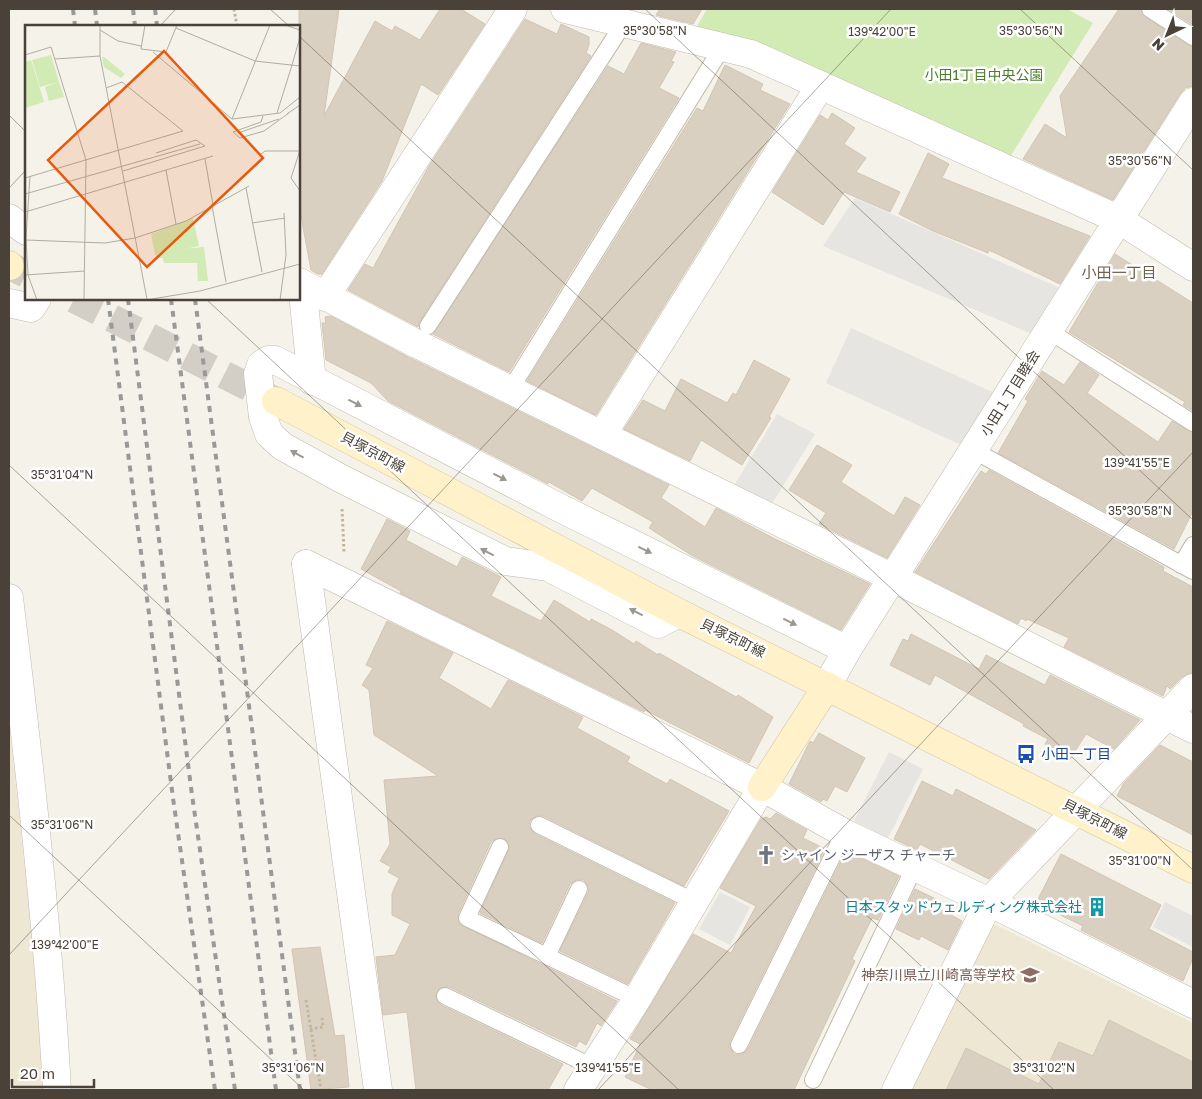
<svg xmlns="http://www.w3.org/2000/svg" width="1202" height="1099" font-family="'Golos Text','Noto Sans JP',sans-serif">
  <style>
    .education { fill: #eee7d4 }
    .green { fill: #d2eab3 }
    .parking { fill: #e7e5e2 }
    .building { fill: #dad0c2; stroke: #d2c5b2 }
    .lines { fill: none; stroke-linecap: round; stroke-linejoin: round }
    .secondary-tunnel { stroke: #d3cfc6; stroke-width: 28; stroke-dasharray: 28 14; stroke-linecap: butt }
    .lane-casing { stroke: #c1baac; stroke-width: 18 }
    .street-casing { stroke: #c1baac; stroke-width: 29 }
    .secondary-casing { stroke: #d5c59a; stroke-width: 29 }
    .path { stroke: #c3b59d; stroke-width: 3; stroke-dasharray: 2.5 2.5; stroke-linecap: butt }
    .lane { stroke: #fff; stroke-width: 16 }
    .street { stroke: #fff; stroke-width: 28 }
    .secondary { stroke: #fff2ca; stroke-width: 28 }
    .rail { stroke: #999; stroke-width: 4; stroke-dasharray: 6 6; stroke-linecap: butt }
    .oneway { fill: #9b9792 }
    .ticks { fill: none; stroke: #4a4238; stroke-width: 1; stroke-opacity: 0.45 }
    .labels { text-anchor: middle; stroke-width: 5; stroke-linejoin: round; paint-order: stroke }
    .park-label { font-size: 14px; fill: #4a7d29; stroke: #fff }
    .street-label { font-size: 14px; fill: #4a4238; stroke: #fff }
    .transit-label { font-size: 14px; fill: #164399; stroke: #fff; text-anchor: start }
    .worship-label { font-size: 14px; fill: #5b616d; stroke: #fff; text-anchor: start }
    .culture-label { font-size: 14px; fill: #0d838f; stroke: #fff; text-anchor: end }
    .education-label { font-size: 14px; fill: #785e54; stroke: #fff; text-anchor: end }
    .neighbourhood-label { font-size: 15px; fill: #6d604f; stroke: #fff }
    .inset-road { fill: none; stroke: #b1aca3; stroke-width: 1 }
    .view { fill: #e8590c; fill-opacity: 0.15; stroke: #e8590c; stroke-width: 2.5 }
    .inset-edge { fill: none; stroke: #4a4238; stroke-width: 2.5 }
    .ticks-label { font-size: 12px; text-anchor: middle; fill: #4a4238; stroke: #fff; stroke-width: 5; stroke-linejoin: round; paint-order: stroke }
  </style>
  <rect width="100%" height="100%" fill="#f5f2ea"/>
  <g class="education">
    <polygon points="9,722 49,1090 15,1090 9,1083"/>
    <polygon points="996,925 1193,1023 1193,1090 907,1090 987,927"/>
  </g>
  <polygon class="green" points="707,9 1067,9 1093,23 1010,157 696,28"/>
  <g class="parking">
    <polygon points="855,198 1060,288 1032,334 823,246"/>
    <polygon points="851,328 997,394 961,445 826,383"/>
    <polygon points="777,414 815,434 770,507 732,489"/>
    <polygon points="889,752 923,769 888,838 854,821"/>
    <polygon points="720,892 750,907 730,945 699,929"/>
    <polygon points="1165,902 1193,916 1193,947 1153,927"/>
  </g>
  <g class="building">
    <polygon points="299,9 339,9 324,116 375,21 392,31 395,26 420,40 440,9 461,9 485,24 438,95 421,84 382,181 322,274 318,274 311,270 299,205"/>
    <polygon points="660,9 702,9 693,24 656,15"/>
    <polygon points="1119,9 1140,9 1145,17 1193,47 1193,86 1185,88 1180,94 1113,200 1023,159 1045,124 1067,138 1060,96"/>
    <polygon points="1168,9 1193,9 1193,25"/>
    <polygon points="525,19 557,34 561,24 589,37 589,45 586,53 591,56 420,321 418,327 348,290 365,264 373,268 429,166"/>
    <polygon points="641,43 676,52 671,61 674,62 659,88 679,98 509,372 433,334 608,66 624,74"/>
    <polygon points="725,65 763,84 760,90 790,104 596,415 527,381 697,108 703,111"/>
    <polygon points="832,113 855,128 844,144 866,158 856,172 900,192 890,212 844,192 823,225 772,192 820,115 828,120"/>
    <polygon points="928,153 949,164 942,178 1090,236 1060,284 989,250 988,253 933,231 899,214"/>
    <polygon points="1115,254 1193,303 1193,411 1183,405 1185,402 1069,332"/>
    <polygon points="331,316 410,358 669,485 661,498 705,527 716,508 775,539 870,584 841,630 691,555 649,528 653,522 592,488 582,501 549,482 548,484 388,401 371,383 326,360 322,323 326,323 325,317"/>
    <polygon points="754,360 790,379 769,417 771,418 742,465 701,440 690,461 624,429 643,400 665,411 681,379 727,403 733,393 736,395"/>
    <polygon points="1080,362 1099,375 1087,393 1158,442 1172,421 1193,433 1193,511 1174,549 998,453 1028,401 1025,399 1042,371 1064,385"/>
    <polygon points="817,445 852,465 841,482 894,516 905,497 920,505 887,558 819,524 826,513 789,490"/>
    <polygon points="989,470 1164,567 1163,571 1193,587 1193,673 1182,677 1170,689 1167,686 1163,696 1064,647 1069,638 1027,619 1026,621 1021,618 1018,624 915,572 981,471 986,474"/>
    <polygon points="387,519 410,531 406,540 457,567 462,557 501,577 491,596 541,621 554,600 590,622 591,619 612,630 634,644 636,641 658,655 659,653 736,697 738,695 773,717 749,763 645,710 644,712 400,593 401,591 361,569"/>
    <polygon points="387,621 453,653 439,678 491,709 508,680 583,717 577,728 630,757 627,762 667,784 670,779 729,811 684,886 543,816 538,815 530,820 529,826 535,834 675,903 628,984 560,951 588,893 589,888 584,880 578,879 570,884 542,943 480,913 510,847 504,838 495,839 491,842 458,914 459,924 617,1001 601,1026 597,1023 586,1045 579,1041 576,1047 449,987 439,988 435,997 441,1005 563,1064 548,1090 416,1090 407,1012 383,1015 376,957 395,955 410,924 392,915 392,894 399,878 388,872 391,867 380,861 390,844 384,780 438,776 374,735 369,690 362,685 373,668 366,665"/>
    <polygon points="911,634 979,669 986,655 1045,685 1050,675 1140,720 1114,749 1086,734 1070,759 1045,744 1048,739 1023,726 1024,724 935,675 930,685 890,665 903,639 908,641"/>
    <polygon points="819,733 865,758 847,792 835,786 827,801 823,799 821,802 789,784 810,741 813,743"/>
    <polygon points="1160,745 1193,762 1193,835 1117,796 1124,783"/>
    <polygon points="922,781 953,796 956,789 1036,830 989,879 920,844 917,850 894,839"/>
    <polygon points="776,813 807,830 803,838 825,849 730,1041 729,1046 734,1054 740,1055 748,1049 846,851 899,876 878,920 872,918 852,959 855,961 794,1090 652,1090 625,1077 640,1044 630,1039 693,934 731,953 756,906 720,888 761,819 766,817 770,819"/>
    <polygon points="1061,854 1161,905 1149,929 1193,952 1193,958 1183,981 1081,930 1083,926 1036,903"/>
    <polygon points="915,889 938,900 935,906 962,921 948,950 921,936 919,940 896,929"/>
    <polygon points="320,947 335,1036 344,1035 349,1087 311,1090 292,949"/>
    <polygon points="1109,1020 1193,1062 1193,1090 946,1090 966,1048 1039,1084 1059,1042 1093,1056"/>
  </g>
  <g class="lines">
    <g class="secondary-tunnel">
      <polyline points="10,266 26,274"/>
      <polyline points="74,299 276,401"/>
    </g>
    <g class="lane-casing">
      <g id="lane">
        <polyline points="1150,9 1193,37"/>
        <polyline points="428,326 624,23"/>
        <polyline points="1049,331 1193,423"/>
        <polyline points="510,390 723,46"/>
        <polyline points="973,450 1193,571"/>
        <polyline points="1181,565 1193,545"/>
        <polyline points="539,825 695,902"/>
        <polyline points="500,847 467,918 637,999"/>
        <polyline points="547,956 579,889"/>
        <polyline points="445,996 593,1067"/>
        <polyline points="739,1045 844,833"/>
        <polyline points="813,1080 915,866"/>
      </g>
    </g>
    <g class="street-casing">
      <g id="street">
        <polyline points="565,9 751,54 1118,219 1193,267"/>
        <polyline points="9,218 26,231"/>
        <polyline points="299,282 417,344 893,578 1193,729"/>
        <polyline points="302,284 312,381"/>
        <polyline points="325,297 513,9"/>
        <polyline points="9,303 31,308 37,299"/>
        <polyline points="602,435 820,86"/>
        <polyline points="306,564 762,787 844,833 989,902 1193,1004"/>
        <polyline points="306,564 378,1090"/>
        <path d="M9,598C29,762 48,926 57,1090"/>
        <polyline points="679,613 658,624 548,567 505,561 340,478 282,446 269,434 263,417 258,374 261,365 268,360 275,360 558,507 847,650"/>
        <polyline points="827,686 847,650 1193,102"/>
        <polyline points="578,1090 637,999 762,787"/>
        <polyline points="896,1090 989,902 1193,688"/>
      </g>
    </g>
    <g class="secondary-casing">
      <g id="secondary">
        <polyline points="9,265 10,266"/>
        <polyline points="276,401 679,613 1193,869"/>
        <polyline points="762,787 827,686"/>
      </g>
    </g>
    <g class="path">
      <polyline points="234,9 237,26"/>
      <polyline points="342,509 344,552"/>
      <polyline points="306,1000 321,1090"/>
      <polyline points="310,1029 323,1027 322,1017"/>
    </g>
    <use href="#lane" class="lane"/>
    <use href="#street" class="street"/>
    <use href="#secondary" class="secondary"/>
    <g class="rail">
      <polyline points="73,9 75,26"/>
      <polyline points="95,9 97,26"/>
      <polyline points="133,9 135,26"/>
      <polyline points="155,9 157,26"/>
      <polyline points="108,299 173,798 215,1090"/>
      <polyline points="128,299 192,795 235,1090"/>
      <polyline points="171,299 276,1090"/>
      <polyline points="195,299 300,1090"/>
    </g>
  </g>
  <defs><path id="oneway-solid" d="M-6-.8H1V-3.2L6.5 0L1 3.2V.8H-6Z" transform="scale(1.25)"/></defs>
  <g class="oneway">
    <use href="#oneway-solid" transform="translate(355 403) rotate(27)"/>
    <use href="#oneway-solid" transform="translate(297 454) rotate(-151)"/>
    <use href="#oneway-solid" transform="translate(500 477) rotate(27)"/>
    <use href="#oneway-solid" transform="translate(645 550) rotate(26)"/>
    <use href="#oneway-solid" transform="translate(487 552) rotate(-153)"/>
    <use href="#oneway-solid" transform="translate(636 612) rotate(-153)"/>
    <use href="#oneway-solid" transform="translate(790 622) rotate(26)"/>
  </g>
  <path class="ticks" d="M270,9L289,26M645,9L1193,520M1020,9L1193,170M160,26L176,9M299,36L1193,870M9,115L26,132M9,188L26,170M206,299L1054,1090M9,465L679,1090M9,815L304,1090M9,955L891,9M598,1090L1193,452"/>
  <defs>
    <g id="bus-bare" transform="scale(1.5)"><path d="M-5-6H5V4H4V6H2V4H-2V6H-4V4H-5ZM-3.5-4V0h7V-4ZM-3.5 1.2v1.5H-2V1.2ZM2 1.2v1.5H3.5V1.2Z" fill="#1a4fb4" stroke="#fff" stroke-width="2.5" paint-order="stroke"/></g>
    <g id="church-bare" transform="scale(1.5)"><path d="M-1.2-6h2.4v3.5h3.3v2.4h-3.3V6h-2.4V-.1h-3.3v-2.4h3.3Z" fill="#6b7280" stroke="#fff" stroke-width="2.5" paint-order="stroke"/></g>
    <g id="building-bare" transform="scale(1.5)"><path d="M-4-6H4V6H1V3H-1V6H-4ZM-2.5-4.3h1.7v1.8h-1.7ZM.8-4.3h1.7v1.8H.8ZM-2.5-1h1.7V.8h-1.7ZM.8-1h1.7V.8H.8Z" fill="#0f9aa8" stroke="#fff" stroke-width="2.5" paint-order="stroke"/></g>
    <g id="school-bare" transform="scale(1.5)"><path d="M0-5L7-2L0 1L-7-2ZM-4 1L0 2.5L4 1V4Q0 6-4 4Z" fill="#8d6e63" stroke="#fff" stroke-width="2.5" paint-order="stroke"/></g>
  </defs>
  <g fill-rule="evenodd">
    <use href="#bus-bare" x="1026" y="754"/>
    <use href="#church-bare" x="766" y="855"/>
    <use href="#building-bare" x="1097" y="907"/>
    <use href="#school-bare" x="1030" y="975"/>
  </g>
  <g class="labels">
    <g class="park-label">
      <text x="984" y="80">小田1丁目中央公園</text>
    </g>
    <g class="street-label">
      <text transform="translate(1010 393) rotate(-58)" y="5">小田１丁目睦会</text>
      <text transform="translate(373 452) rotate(28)" y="5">貝塚京町線</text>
      <text transform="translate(733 638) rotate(26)" y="5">貝塚京町線</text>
      <text transform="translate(1095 819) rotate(27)" y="5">貝塚京町線</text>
    </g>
    <g class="transit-label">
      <text x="1041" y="759">小田一丁目</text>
    </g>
    <g class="worship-label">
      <text x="781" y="860">シャイン ジーザス チャーチ</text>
    </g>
    <g class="culture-label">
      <text x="1082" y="912">日本スタッドウェルディング株式会社</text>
    </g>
    <g class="education-label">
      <text x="1015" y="980">神奈川県立川崎高等学校</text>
    </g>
    <g class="neighbourhood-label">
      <text x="1119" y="278">小田一丁目</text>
    </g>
  </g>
  <g transform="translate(25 25)">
    <rect width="275" height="275" fill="#f5f2ea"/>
    <path d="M26,30L34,57L15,62L7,35ZM77,32H79L100,49L96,53L79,42ZM6,35L19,77L0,83V37ZM34,57L39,72L24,76L20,62ZM168,193L174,221L130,230L126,209ZM179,222L183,256H173L172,238H139L138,233H132L131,230L157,224Z" fill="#d2eab3"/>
    <path class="inset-road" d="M75,0V31L122,274M120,0L116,24L141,27L152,0M260,0L275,5M151,3L230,36L275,41M75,5L93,16L116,21M128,27L207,94L255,88L275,72M0,30L26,22L61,135L59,275M30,34L75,31M267,40L275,12M81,63L97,57L158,106M252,88L267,40M262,89L275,80M238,91L236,97L208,107L215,113L239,106L264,88M207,94L245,0M213,108L254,94M236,129L240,126H275M180,134L188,180M141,145L151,199M98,146L180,121L171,115L131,128M5,151L1,213L3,250L12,275M0,153L158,106M266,153L275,125M266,153L275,166M221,163L237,247M0,169L175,119M187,181L201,257M0,187L188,131M227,198L260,193M1,215L80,218L110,213L161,196L224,161M0,250L60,246M121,275L175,266L275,239M255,275L261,230L259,188"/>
    <path class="view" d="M139,26L238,133L122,242L23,135Z"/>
    <rect width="275" height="275" class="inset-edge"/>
  </g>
  <g class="ticks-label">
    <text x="655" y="35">35°30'58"N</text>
    <text x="1031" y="35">35°30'56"N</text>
    <text x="882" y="36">139°42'00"E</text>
    <text x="1140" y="165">35°30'56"N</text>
    <text x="1137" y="467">139°41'55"E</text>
    <text x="62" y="479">35°31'04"N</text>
    <text x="1140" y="515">35°30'58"N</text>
    <text x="62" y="829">35°31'06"N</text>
    <text x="1140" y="865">35°31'00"N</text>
    <text x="65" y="949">139°42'00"E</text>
    <text x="608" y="1072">139°41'55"E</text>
    <text x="293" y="1072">35°31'06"N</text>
    <text x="1044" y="1072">35°31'02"N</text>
  </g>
  <rect width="1202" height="1099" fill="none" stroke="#4a4238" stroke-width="20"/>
  <g transform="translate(1167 35) rotate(223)" stroke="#ffffff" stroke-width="4" paint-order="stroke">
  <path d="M0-4L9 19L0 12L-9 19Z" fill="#4a4238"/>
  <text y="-8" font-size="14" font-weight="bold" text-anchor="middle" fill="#4a4238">N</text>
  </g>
  <path d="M12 1079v8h82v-8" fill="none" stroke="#4a4238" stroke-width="2.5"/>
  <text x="20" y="1079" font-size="15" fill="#4a4238" stroke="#ffffff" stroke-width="4" paint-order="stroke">20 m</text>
</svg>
